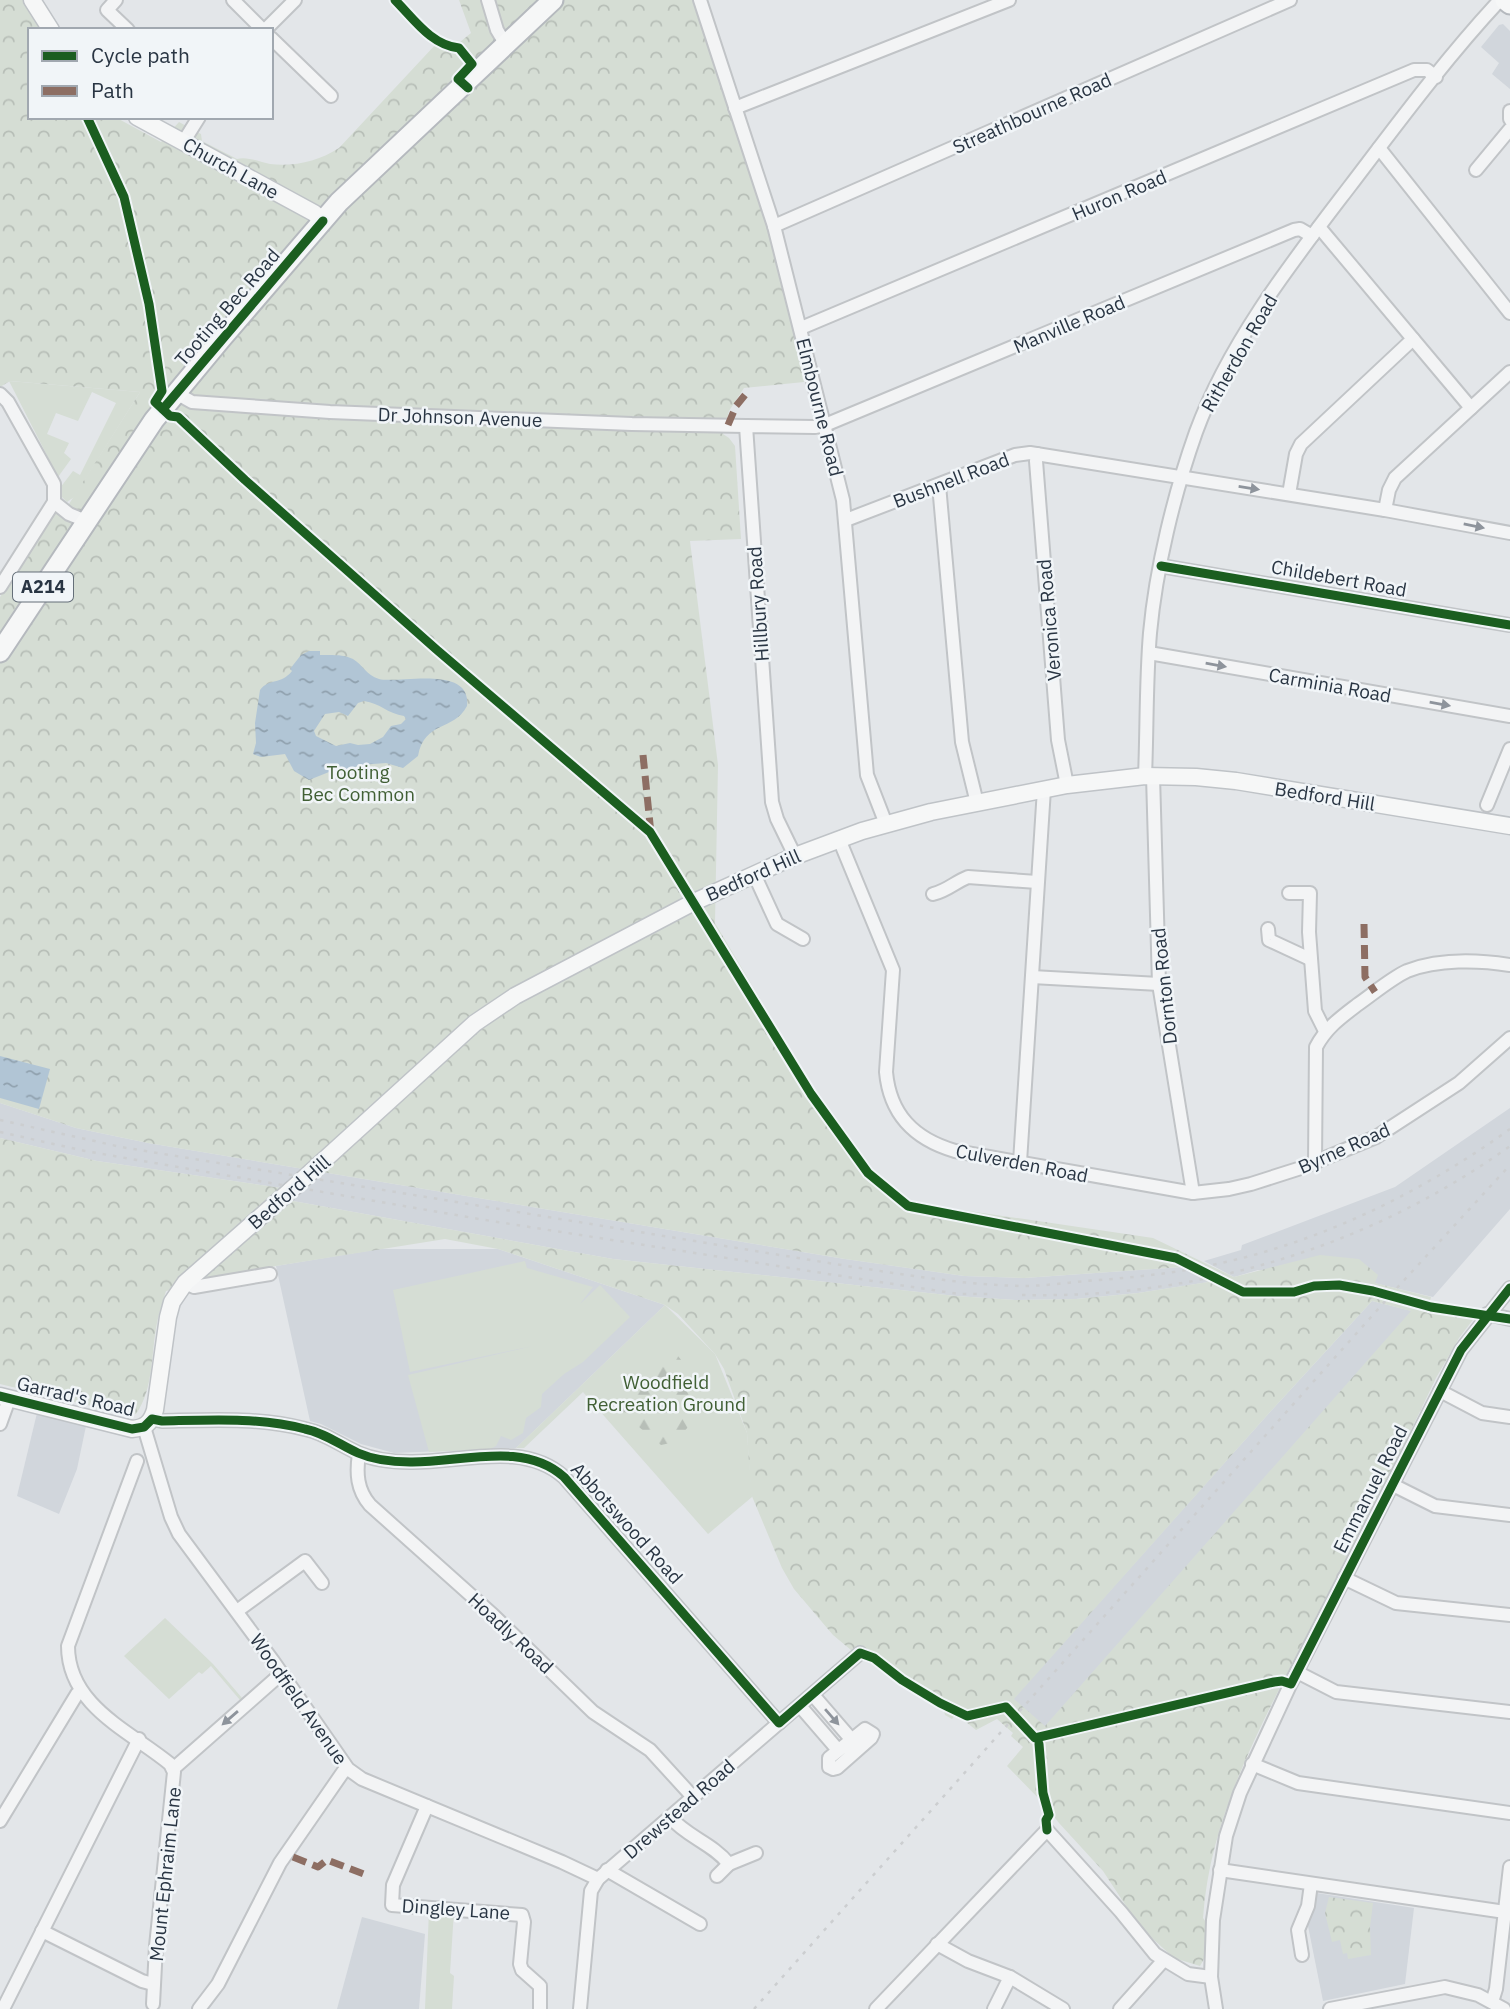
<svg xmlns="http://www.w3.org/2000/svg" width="1510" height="2009" font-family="'IBM Plex Sans',sans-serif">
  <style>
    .built { fill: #d1d6dc }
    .green { fill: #d5ddd4 }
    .forest { fill: url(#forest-firs) }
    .park { fill: url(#park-crowns); fill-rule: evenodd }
    .water { fill: url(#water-ripples); fill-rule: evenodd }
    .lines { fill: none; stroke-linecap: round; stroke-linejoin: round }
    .minor-casing { stroke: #c1c4c7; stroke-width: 16 }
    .major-casing { stroke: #bfc3c7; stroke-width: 19 }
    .highway-casing { stroke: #b5b9be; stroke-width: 23 }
    .minor { stroke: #f3f4f5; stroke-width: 12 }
    .major { stroke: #f6f7f7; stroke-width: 16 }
    .highway { stroke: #f6f7f7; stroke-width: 19 }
    .rail { stroke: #ccced0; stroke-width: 2.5; stroke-dasharray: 3.5 7; stroke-linecap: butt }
    .major-bridge-casing { stroke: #bfc3c7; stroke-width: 19; stroke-linecap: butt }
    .major-bridge { stroke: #f6f7f7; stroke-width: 16 }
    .quiet { stroke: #8d6e63; stroke-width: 7; stroke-dasharray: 14 7; stroke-linecap: butt }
    .cycleway-casing { stroke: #f1f5f8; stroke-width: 13 }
    .cycleway { stroke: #1b5e20; stroke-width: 9 }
    .oneway { fill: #8e949c }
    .labels { text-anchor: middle; stroke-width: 5; stroke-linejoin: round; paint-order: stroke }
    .shield { fill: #f1f5f8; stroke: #656f79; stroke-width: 2 }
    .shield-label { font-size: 18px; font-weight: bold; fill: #293543 }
    .street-label { font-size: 19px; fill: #293543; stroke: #f1f5f8 }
    .park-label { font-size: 19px; fill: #416035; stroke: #f1f5f8 }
  </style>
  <defs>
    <pattern id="forest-firs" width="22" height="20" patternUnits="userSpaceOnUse" patternTransform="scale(1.75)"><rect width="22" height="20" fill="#d5ddd4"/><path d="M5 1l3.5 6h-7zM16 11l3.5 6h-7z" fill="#b7beb7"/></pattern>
    <pattern id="park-crowns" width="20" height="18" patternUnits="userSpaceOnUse" patternTransform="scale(1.75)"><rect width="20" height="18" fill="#d5ddd4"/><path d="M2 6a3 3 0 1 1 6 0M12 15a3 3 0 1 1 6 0" fill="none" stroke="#b7beb7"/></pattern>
    <pattern id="water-ripples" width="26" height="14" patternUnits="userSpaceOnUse" patternTransform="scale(1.75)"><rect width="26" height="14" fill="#b1c5d5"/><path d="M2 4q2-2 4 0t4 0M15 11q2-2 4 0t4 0" fill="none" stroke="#90a1ae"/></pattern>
  </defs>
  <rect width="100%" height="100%" fill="#e3e6e9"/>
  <g class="built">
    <polygon points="1503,24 1510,31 1510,89 1492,74 1499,63 1481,47 1499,25"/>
    <polygon points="0,1103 76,1128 148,1143 845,1259 964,1276 1024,1278 1182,1267 1209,1282 1138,1293 1076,1299 1015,1300 956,1296 613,1259 293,1201 281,1188 97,1161 0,1138"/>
    <polygon points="1510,1108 1510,1209 1433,1297 1374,1283 1375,1279 1258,1270 1234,1277 1204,1261 1241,1250 1242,1245 1395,1187"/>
    <polygon points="379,1249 498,1249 665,1305 516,1448 394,1453 361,1444 321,1424 310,1421 276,1266"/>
    <polygon points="1372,1301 1412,1311 1045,1727 1013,1699 1270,1412"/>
    <polygon points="37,1413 86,1426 77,1469 59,1514 17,1496"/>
    <polygon points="1310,1892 1414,1908 1405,1984 1323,2001 1307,1921"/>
    <polygon points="362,1917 425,1934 419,2009 337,2009"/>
  </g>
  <g class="green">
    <polygon points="9,381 140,392 74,497 67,502 60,495 60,488 73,471 80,475 116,403 92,392 78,421 56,413 47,434 69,443 64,453 71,459 58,477"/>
    <polygon points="525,1261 527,1268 593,1287 580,1304 600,1285 630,1317 583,1362 564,1374 542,1394 541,1407 526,1418 523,1433 511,1440 501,1436 496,1446 490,1449 429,1452 408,1375 533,1346 410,1372 393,1290"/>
    <polygon points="665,1305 715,1354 747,1433 752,1497 708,1534 583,1392 524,1448 516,1448"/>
    <polygon points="165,1618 213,1664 242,1698 240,1700 211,1666 202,1674 199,1672 169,1699 124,1656"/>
    <polygon points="429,1910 454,1911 450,1973 454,1976 452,2009 425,2009"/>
  </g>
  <polygon class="forest" points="666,1356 678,1356 705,1390 709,1403 675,1442 661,1445 623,1414 622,1404 645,1375"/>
  <g class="park">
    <path d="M0,0H24L40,30H30V117H115L161,142L179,122L201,134L202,141L237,159C247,156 259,162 270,164C294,167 319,161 339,148L436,44L449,51L471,33L459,0H692L769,227L793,326L804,382L744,388L729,411L723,434L729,438L735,446L741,539L690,541L718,765L715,923L812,1086L870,1170L908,1202L1153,1238L1234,1277L1320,1255L1359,1259L1378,1275L1375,1283L1431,1297L1427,1313L1475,1317L1459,1338L1436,1378C1395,1465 1350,1550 1307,1635C1261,1725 1210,1816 1203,1918L1206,1922L1204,1959L1200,1966L1174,1958L1154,1940L1132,1915L1103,1871L1059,1823L1045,1805L1007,1766L1023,1747L1011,1736L1013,1733L997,1719L976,1730L956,1714L952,1719L945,1715L943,1707L930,1701L873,1662L865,1661L860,1653L851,1650L833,1635L794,1589L782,1568L751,1494L747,1433L724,1369L715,1354L678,1314L665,1305L498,1249L445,1239L276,1266L166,1291C163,1301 159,1312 157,1323C151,1352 154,1389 136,1414L129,1415L0,1384V1138L97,1161L281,1188L293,1201L613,1259L956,1296L1015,1300L1076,1299L1138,1293L1208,1282L1182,1267L1024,1278L964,1276L845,1259L148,1143L76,1128L0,1103V597L56,511L62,515L140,392L10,381L0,387ZM1372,1301L1411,1311L1045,1726L1014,1699L1270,1412Z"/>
    <polygon points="1329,1897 1373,1903 1370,1927 1371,1955 1348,1959 1347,1953 1343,1954 1340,1940 1332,1942 1325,1913"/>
  </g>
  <g class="water">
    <path d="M309,651H320V655C330,655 344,654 353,659C363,665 366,675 379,679C398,684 472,664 467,706C453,732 425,720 418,756L403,768L386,763L360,765L343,772H329L309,780L294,771L285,754L261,757L253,754L256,743L255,723L260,690C269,678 281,685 292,671L290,669L301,655ZM364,701C380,703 388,714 404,716L406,719L401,724L391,726L383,737L370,744L358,745L350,743L336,746L316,736L314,731L325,714L339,712L348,716L358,703Z"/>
    <polygon points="0,1056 50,1069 39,1109 0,1098"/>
  </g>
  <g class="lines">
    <g class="minor-casing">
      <g id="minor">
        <polyline points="116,0 107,10 128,30"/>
        <polyline points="233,0 263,30"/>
        <polyline points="488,0 497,30 506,45"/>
        <polyline points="700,0 774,226 843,500 867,775 886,824"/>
        <polyline points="265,30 295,0"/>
        <polyline points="271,38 331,96"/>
        <polyline points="735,108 1009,0"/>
        <polyline points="1510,111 1510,119"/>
        <polyline points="184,141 199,117"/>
        <polyline points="1379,148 1510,313"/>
        <polyline points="1476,170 1510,129"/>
        <polyline points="774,226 1290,0"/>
        <polyline points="1319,227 1471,408"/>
        <polyline points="801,328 1414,70 1427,70 1436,77"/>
        <polyline points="176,393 192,402 330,412 632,424 746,426"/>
        <polyline points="0,394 8,402 54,484 54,502 69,514 86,521"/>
        <polyline points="1037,454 1036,461 1058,740 1067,785"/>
        <polyline points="939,485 962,742 977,803"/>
        <polyline points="1289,494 1296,454 1301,444 1413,339"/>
        <polyline points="1385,510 1389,490 1395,478 1510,372"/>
        <polyline points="846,520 1015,455 1030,453 1385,510 1510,533"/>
        <polyline points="1161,566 1510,625"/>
        <polyline points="0,587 54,502"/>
        <polyline points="1149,653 1510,716"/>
        <path d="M1145,776C1147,729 1146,681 1150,633C1156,568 1174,494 1196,432C1229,342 1292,262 1350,186C1398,123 1446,58 1500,0"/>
        <polyline points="1153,776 1159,984 1193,1193"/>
        <polyline points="1487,805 1510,749"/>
        <path d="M839,839L893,970L886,1072C890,1115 914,1139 955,1151L1193,1193L1229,1189L1251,1184L1301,1168L1376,1137L1459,1083L1510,1038"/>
        <polyline points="795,856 777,819 772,802 746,426 815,427 825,425 1294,230 1300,229 1312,236"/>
        <polyline points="754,874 777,924 803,939"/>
        <polyline points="1289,893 1310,893 1309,932 1315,1011 1325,1031"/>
        <path d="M933,894C947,891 955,882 968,877L1037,882"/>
        <polyline points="1268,929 1269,940 1310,959"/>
        <polyline points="1032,977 1159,984"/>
        <polyline points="1020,1162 1044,789"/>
        <path d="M1315,1162L1316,1047C1326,1028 1340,1018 1357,1005C1373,994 1390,979 1407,971C1438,959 1478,960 1510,965"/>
        <polyline points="185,1283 194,1287 270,1274"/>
        <polyline points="1487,1314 1510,1319"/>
        <polyline points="1440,1391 1482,1413 1510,1417"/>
        <path d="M152,1419L162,1421C210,1420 258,1417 305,1429C325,1433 340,1445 358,1453C374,1460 393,1462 410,1462C460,1463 523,1440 564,1477L779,1723"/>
        <polyline points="0,1424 9,1399"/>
        <polyline points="144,1427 171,1517 179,1534 273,1661 348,1769 362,1779 562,1862 598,1879"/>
        <path d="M359,1454C356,1473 357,1490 370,1505L493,1615L593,1712L650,1750L692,1796"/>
        <path d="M137,1461L68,1646C68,1706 130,1731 170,1764L174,1772L156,1946L153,2004"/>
        <polyline points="1393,1485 1435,1506 1510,1515"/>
        <polyline points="1344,1578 1396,1603 1510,1615"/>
        <polyline points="237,1611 305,1561 322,1583"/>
        <polyline points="1297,1672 1336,1692 1510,1712"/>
        <polyline points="813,1695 851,1739"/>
        <polyline points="800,1706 838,1750"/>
        <polygon points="865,1729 873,1734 871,1738 837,1768 833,1769 829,1767 829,1758"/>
        <polyline points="1252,1764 1298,1783 1510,1813"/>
        <polyline points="173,1769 282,1673"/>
        <polyline points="427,1806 393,1885 392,1905 522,1915 524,1922 520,1964 522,1970 540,1986 540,2009"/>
        <path d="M670,1817C687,1837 712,1843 729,1864L756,1853"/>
        <polyline points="0,1821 77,1694 81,1691"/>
        <polyline points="607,1870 700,1924"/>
        <polyline points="1220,1870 1505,1912"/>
        <polyline points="717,1876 729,1864"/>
        <polyline points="42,1931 142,1981 153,1984"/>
        <polyline points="937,1944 968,1961 1010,1977 1063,2009"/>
        <polyline points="1302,1955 1298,1930 1308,1906 1311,1884"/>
        <polyline points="1492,2002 1496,1989 1510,1867"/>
        <polyline points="3,2009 139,1739"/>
        <polyline points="199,2009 218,1984 280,1863 343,1772 348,1769"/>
        <polyline points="580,2009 591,1891 598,1879 860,1653"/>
        <polyline points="876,2009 1047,1830 1121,1912 1155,1954 1188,1974 1211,1977"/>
        <polyline points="994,2009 1010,1977"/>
        <polyline points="1120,2009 1163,1961"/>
        <polyline points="1216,2009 1211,1977 1213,1920 1226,1836 1240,1793 1291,1683 1461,1350 1510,1288"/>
        <polyline points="1330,2009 1445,1987 1478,1995 1504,2009"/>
      </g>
    </g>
    <g class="major-casing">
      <g id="major">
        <polyline points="32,0 51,30"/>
        <polyline points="137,117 314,213 323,221"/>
        <polyline points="311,1172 475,1023 515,996 692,903 795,856 862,831 931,812 1067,785 1145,776 1196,777 1236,781 1510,826"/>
        <path d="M0,1396L132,1429C145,1428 151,1423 155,1410L168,1317L172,1302L185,1283L291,1190"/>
      </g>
    </g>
    <g class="highway-casing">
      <g id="highway">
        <polyline points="1505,0 1510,4"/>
        <polyline points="0,652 154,420 222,338 339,202 553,0"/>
      </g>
    </g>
    <use href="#minor" class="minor"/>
    <use href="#major" class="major"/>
    <use href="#highway" class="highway"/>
    <g class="rail">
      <path d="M0,1120L121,1147L853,1267C909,1275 965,1285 1022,1286C1043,1286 1065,1283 1086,1281C1128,1278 1170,1274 1212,1265C1319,1243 1421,1193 1510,1129"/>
      <polyline points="0,1132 85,1151 485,1220 873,1281 959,1294 994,1294"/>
      <path d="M1022,1295C1196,1299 1368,1248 1510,1146"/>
      <polyline points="754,2009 1396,1289 1510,1165"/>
    </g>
    <g class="major-bridge-casing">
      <polyline id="major-bridge" points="291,1190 311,1172"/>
    </g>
    <use href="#major-bridge" class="major-bridge"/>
    <g class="quiet">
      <polyline points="728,425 736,406 745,395"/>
      <polyline points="643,755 651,834"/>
      <polyline points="1364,924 1365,977 1375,992"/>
      <polyline points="293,1857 318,1867 327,1860 369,1876"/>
    </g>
    <g class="cycleway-casing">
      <g id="cycleway">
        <path d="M395,0C414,19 431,45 459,48L472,64L458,79L468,88"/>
        <polyline points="87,117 124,197 149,304 162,391 155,402 170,416 178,417 245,480 437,650 650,832 811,1094 868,1173 908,1206 1176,1258 1243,1292 1294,1292 1314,1286 1339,1285 1373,1291 1431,1307 1510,1319"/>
        <polyline points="163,409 323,221"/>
        <polyline points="1161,566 1510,625"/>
        <path d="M0,1396L132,1429L144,1427L152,1419L162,1421C210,1420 258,1417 305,1429C325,1433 340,1445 358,1453C374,1460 393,1462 410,1462C460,1463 523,1440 564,1477L779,1723L860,1653L874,1658L902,1680L940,1703L967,1716L1006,1707L1035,1738L1274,1682L1282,1681L1291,1684L1461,1350L1510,1288"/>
        <polyline points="1039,1744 1043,1793 1049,1815 1046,1820 1047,1830"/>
      </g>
    </g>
    <use href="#cycleway" class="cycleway"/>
  </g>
  <defs><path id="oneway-solid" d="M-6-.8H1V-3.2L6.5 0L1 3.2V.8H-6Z" transform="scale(1.75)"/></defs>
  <g class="oneway">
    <use href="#oneway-solid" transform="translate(1249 488) rotate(9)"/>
    <use href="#oneway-solid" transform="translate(1474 526) rotate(11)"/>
    <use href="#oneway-solid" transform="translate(1216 665) rotate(10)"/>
    <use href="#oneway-solid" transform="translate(1440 704) rotate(10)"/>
    <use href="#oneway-solid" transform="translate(832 1717) rotate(49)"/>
    <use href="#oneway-solid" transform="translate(230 1718) rotate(139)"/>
  </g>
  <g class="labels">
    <rect class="shield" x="13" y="572.5" width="60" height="29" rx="5"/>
    <g class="shield-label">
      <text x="43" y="593">A214</text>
    </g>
    <g class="street-label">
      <text transform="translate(1032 113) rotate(-24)" y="7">Streathbourne Road</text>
      <text transform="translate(231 168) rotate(29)" y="7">Church Lane</text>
      <text transform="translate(1119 195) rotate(-23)" y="7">Huron Road</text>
      <text transform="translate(227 307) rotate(-49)" y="7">Tooting Bec Road</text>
      <text transform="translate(1069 324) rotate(-23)" y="7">Manville Road</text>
      <text transform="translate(1239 353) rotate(-60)" y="7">Ritherdon Road</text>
      <text transform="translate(820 407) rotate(76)" y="7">Elmbourne Road</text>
      <text transform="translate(460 417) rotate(2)" y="7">Dr Johnson Avenue</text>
      <text transform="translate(951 480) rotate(-21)" y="7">Bushnell Road</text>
      <text transform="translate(1339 578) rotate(10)" y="7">Childebert Road</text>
      <text transform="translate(758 604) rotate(-94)" y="7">Hillbury Road</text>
      <text transform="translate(1049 620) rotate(-95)" y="7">Veronica Road</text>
      <text transform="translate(1330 685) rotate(10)" y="7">Carminia Road</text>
      <text transform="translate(1325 796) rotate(9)" y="7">Bedford Hill</text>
      <text transform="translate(753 875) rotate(-24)" y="7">Bedford Hill</text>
      <text transform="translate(1164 986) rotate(-96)" y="7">Dornton Road</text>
      <text transform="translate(1344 1148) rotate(-24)" y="7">Byrne Road</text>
      <text transform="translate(1022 1163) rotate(11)" y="7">Culverden Road</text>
      <text transform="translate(289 1192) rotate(-41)" y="7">Bedford Hill</text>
      <text transform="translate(76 1396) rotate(13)" y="7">Garrad's Road</text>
      <text transform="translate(1370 1489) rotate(-63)" y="7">Emmanuel Road</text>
      <text transform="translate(627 1523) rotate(48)" y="7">Abbotswood Road</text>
      <text transform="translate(511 1633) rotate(43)" y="7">Hoadly Road</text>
      <text transform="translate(299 1699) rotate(55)" y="7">Woodfield Avenue</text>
      <text transform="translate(679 1809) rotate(-41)" y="7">Drewstead Road</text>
      <text transform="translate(165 1874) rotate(-84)" y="7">Mount Ephraim Lane</text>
      <text transform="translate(456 1909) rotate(4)" y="7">Dingley Lane</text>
    </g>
    <g class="park-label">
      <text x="358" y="779">Tooting<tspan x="358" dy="22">Bec Common</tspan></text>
      <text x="666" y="1389">Woodfield<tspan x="666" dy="22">Recreation Ground</tspan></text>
    </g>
  </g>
  <rect x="28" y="28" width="245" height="91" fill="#f1f5f8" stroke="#a1a8b0" stroke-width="2"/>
  <rect x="42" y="51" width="35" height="10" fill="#1b5e20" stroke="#a1a8b0" stroke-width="2"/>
  <text x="91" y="63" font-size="21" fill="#293543">Cycle path</text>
  <rect x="42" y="86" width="35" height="10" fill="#8d6e63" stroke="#a1a8b0" stroke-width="2"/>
  <text x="91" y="98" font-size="21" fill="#293543">Path</text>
</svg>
